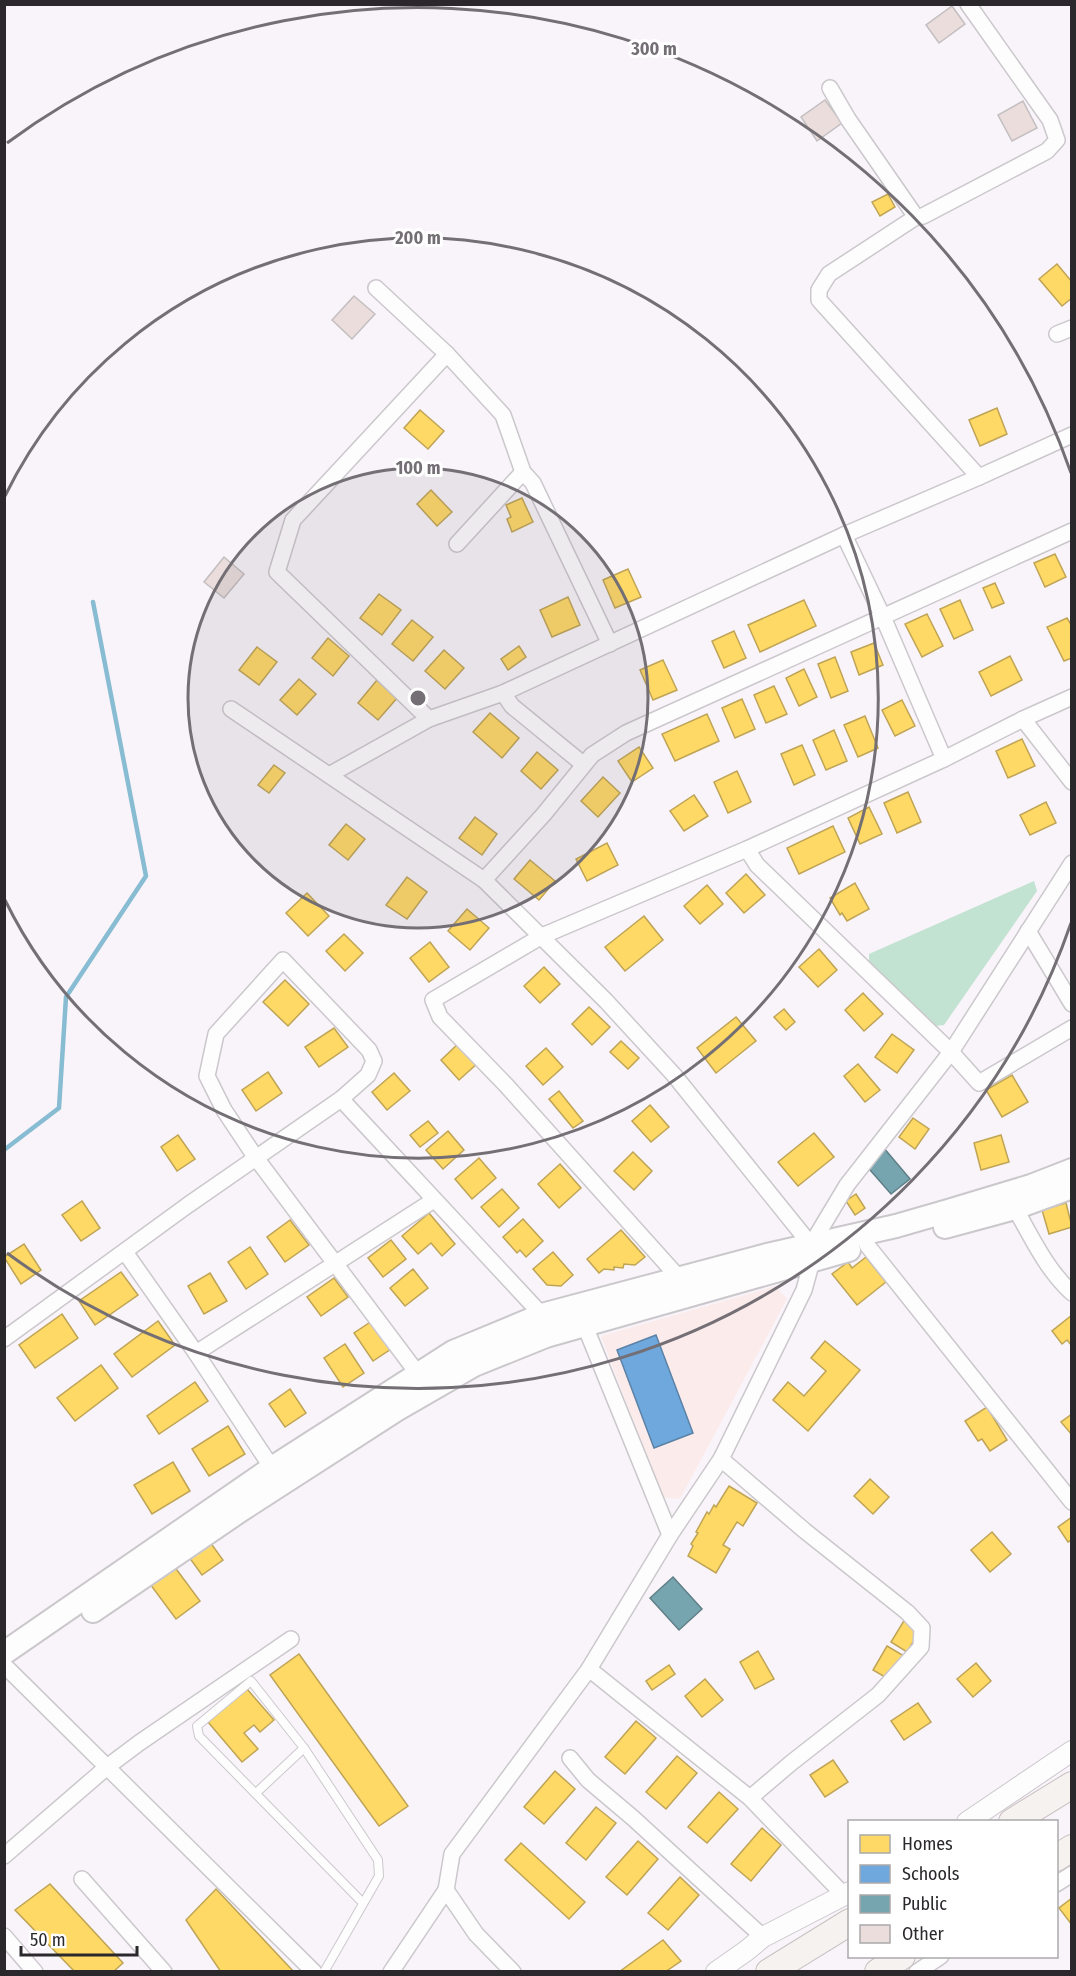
<svg xmlns="http://www.w3.org/2000/svg" width="1076" height="1976" font-family="'Fira Sans Condensed',sans-serif">
  <style>
    .education { fill: #fcebeb }
    .green { fill: #c2e2d2 }
    .homes { fill: #ffd966; stroke: #bfa455; stroke-width: 1.5 }
    .schools { fill: #6fa8dc; stroke: #5b82a7; stroke-width: 1.5 }
    .public { fill: #76a5af; stroke: #608088; stroke-width: 1.5 }
    .lines { fill: none; stroke-linecap: round; stroke-linejoin: round }
    .stream { stroke: #87bcd2; stroke-width: 4.5 }
    .building { fill: #eadddc; stroke: #c3bec0; stroke-width: 1.5 }
    .service-casing { stroke: #cbc8cc; stroke-width: 10 }
    .minor-casing { stroke: #cbc8cc; stroke-width: 18 }
    .tertiary-casing { stroke: #cbc8cc; stroke-width: 22 }
    .secondary-casing { stroke: #cbc8cc; stroke-width: 26 }
    .trunk-casing { stroke: #cac1c2; stroke-width: 28 }
    .service { stroke: #fefdfe; stroke-width: 8 }
    .minor { stroke: #fefdfe; stroke-width: 15 }
    .tertiary { stroke: #fefdfe; stroke-width: 20 }
    .secondary { stroke: #fefdfe; stroke-width: 22 }
    .trunk { stroke: #f6f2f0; stroke-width: 26 }
    .ring { fill: none; stroke: #736f74; stroke-width: 3 }
    .centre { fill: #736f74; stroke: #fff; stroke-width: 3 }
    .ring-label { font-size: 18px; text-anchor: middle; font-weight: bold; fill: #736f74; stroke: #fff; stroke-width: 6; stroke-linejoin: round; paint-order: stroke }
  </style>
  <rect width="100%" height="100%" fill="#f9f4fa"/>
  <polygon class="education" points="776,1286 787,1299 680,1499 662,1497 601,1336"/>
  <polygon class="green" points="1034,881 1037,891 944,1025 935,1026 869,964 869,954"/>
  <g class="homes">
    <polygon points="888,194 895,207 880,216 872,202"/>
    <polygon points="1057,264 1072,282 1072,298 1062,306 1039,279"/>
    <polygon points="997,408 1007,434 980,446 969,420"/>
    <polygon points="420,410 444,431 428,449 404,428"/>
    <polygon points="431,490 452,512 437,526 417,504"/>
    <polygon points="522,498 533,522 512,532 507,519 511,517 506,505"/>
    <polygon points="1055,554 1066,577 1045,587 1034,563"/>
    <polygon points="628,569 641,597 615,608 603,580"/>
    <polygon points="995,583 1004,603 992,608 983,588"/>
    <polygon points="379,594 401,610 382,635 360,618"/>
    <polygon points="568,597 580,625 552,637 540,610"/>
    <polygon points="804,600 816,626 760,652 748,625"/>
    <polygon points="960,600 973,630 954,639 940,609"/>
    <polygon points="927,614 943,646 922,657 905,624"/>
    <polygon points="1067,618 1072,626 1072,658 1064,661 1047,627"/>
    <polygon points="412,620 433,637 413,661 392,644"/>
    <polygon points="734,631 746,658 724,668 712,641"/>
    <polygon points="328,638 349,656 333,676 312,658"/>
    <polygon points="874,643 883,665 859,675 851,652"/>
    <polygon points="519,646 526,657 508,670 501,659"/>
    <polygon points="257,647 277,662 259,685 239,670"/>
    <polygon points="444,650 464,668 445,689 425,671"/>
    <polygon points="1010,656 1022,680 991,696 979,672"/>
    <polygon points="835,657 848,691 831,698 818,664"/>
    <polygon points="663,660 677,690 653,700 640,670"/>
    <polygon points="804,669 817,697 799,706 786,678"/>
    <polygon points="299,679 316,694 297,715 280,700"/>
    <polygon points="377,680 398,697 378,720 358,703"/>
    <polygon points="774,686 787,714 766,723 754,695"/>
    <polygon points="742,699 755,729 735,738 722,708"/>
    <polygon points="902,700 915,726 895,736 882,710"/>
    <polygon points="490,713 519,738 502,758 473,732"/>
    <polygon points="707,714 719,741 675,761 662,734"/>
    <polygon points="865,716 878,748 858,757 844,725"/>
    <polygon points="834,730 847,761 826,770 813,740"/>
    <polygon points="1022,739 1035,766 1008,778 996,751"/>
    <polygon points="802,745 815,775 794,785 781,754"/>
    <polygon points="639,747 653,768 632,782 618,761"/>
    <polygon points="537,752 558,770 541,789 521,771"/>
    <polygon points="274,765 285,773 269,793 258,785"/>
    <polygon points="737,771 751,802 728,813 714,782"/>
    <polygon points="603,777 620,793 598,817 581,801"/>
    <polygon points="908,792 921,822 897,833 884,803"/>
    <polygon points="694,795 708,816 684,831 670,811"/>
    <polygon points="1046,802 1056,823 1030,835 1020,815"/>
    <polygon points="869,807 882,834 860,844 848,818"/>
    <polygon points="475,817 497,834 482,855 459,838"/>
    <polygon points="346,824 365,839 348,860 329,845"/>
    <polygon points="833,826 845,852 799,874 787,848"/>
    <polygon points="607,843 618,865 587,881 576,859"/>
    <polygon points="530,860 555,881 539,900 514,879"/>
    <polygon points="746,874 765,895 744,913 726,893"/>
    <polygon points="407,877 427,892 407,919 386,905"/>
    <polygon points="855,883 869,909 847,921 842,913 840,915 830,898"/>
    <polygon points="707,885 723,904 700,924 684,906"/>
    <polygon points="307,893 329,916 308,936 286,913"/>
    <polygon points="467,909 489,928 470,950 448,931"/>
    <polygon points="644,916 663,940 625,971 605,947"/>
    <polygon points="344,934 363,953 345,971 326,951"/>
    <polygon points="430,942 449,967 429,982 410,958"/>
    <polygon points="819,949 837,970 818,987 799,967"/>
    <polygon points="544,967 560,984 540,1003 524,986"/>
    <polygon points="285,980 309,1004 288,1026 263,1002"/>
    <polygon points="863,993 883,1014 864,1031 845,1010"/>
    <polygon points="589,1007 610,1027 592,1045 572,1024"/>
    <polygon points="784,1009 795,1022 786,1030 774,1017"/>
    <polygon points="736,1017 756,1041 716,1073 697,1048"/>
    <polygon points="334,1028 348,1047 319,1067 305,1047"/>
    <polygon points="892,1034 914,1050 897,1073 875,1057"/>
    <polygon points="621,1041 639,1058 628,1069 610,1052"/>
    <polygon points="460,1042 479,1062 459,1080 441,1060"/>
    <polygon points="546,1048 563,1067 543,1085 526,1066"/>
    <polygon points="858,1064 880,1090 865,1102 844,1076"/>
    <polygon points="268,1072 282,1093 256,1111 242,1090"/>
    <polygon points="394,1073 410,1091 387,1110 372,1092"/>
    <polygon points="1012,1075 1028,1102 1002,1117 986,1090"/>
    <polygon points="559,1091 583,1121 573,1128 549,1099"/>
    <polygon points="650,1105 669,1127 651,1142 632,1121"/>
    <polygon points="913,1118 929,1129 915,1149 899,1137"/>
    <polygon points="428,1121 438,1133 420,1147 410,1135"/>
    <polygon points="448,1131 464,1150 443,1169 426,1150"/>
    <polygon points="814,1133 834,1157 798,1186 778,1162"/>
    <polygon points="178,1135 195,1159 177,1171 161,1147"/>
    <polygon points="1001,1135 1009,1162 981,1170 974,1143"/>
    <polygon points="633,1152 652,1171 634,1190 614,1171"/>
    <polygon points="479,1158 496,1178 472,1199 455,1179"/>
    <polygon points="560,1164 581,1188 559,1208 538,1184"/>
    <polygon points="502,1189 519,1208 499,1227 481,1207"/>
    <polygon points="856,1194 865,1208 855,1215 846,1201"/>
    <polygon points="82,1201 100,1228 81,1241 62,1215"/>
    <polygon points="1066,1203 1072,1227 1049,1234 1042,1210"/>
    <polygon points="429,1213 455,1244 442,1256 431,1243 418,1254 402,1236"/>
    <polygon points="523,1219 543,1241 526,1257 520,1250 517,1253 503,1237"/>
    <polygon points="290,1220 309,1245 285,1262 267,1237"/>
    <polygon points="621,1230 645,1257 635,1265 624,1264 623,1268 614,1267 614,1270 604,1269 599,1273 587,1259"/>
    <polygon points="391,1240 406,1259 383,1277 368,1258"/>
    <polygon points="24,1244 41,1270 21,1284 4,1257"/>
    <polygon points="250,1247 268,1274 246,1289 228,1262"/>
    <polygon points="553,1252 573,1275 561,1286 547,1285 533,1269"/>
    <polygon points="866,1257 886,1282 857,1305 832,1274 848,1262 852,1268"/>
    <polygon points="413,1269 428,1288 405,1306 390,1288"/>
    <polygon points="121,1272 138,1295 95,1325 79,1301"/>
    <polygon points="210,1273 227,1301 204,1314 188,1286"/>
    <polygon points="334,1278 348,1297 321,1316 307,1297"/>
    <polygon points="62,1314 78,1338 35,1368 19,1345"/>
    <polygon points="1072,1315 1072,1346 1067,1340 1062,1344 1052,1331"/>
    <polygon points="375,1319 394,1347 373,1361 354,1333"/>
    <polygon points="158,1321 175,1345 132,1377 114,1354"/>
    <polygon points="825,1341 860,1370 808,1431 773,1400 788,1382 804,1396 826,1371 811,1358"/>
    <polygon points="345,1344 364,1373 343,1387 324,1358"/>
    <polygon points="101,1365 118,1388 75,1421 57,1398"/>
    <polygon points="195,1382 208,1401 159,1434 147,1416"/>
    <polygon points="290,1389 306,1413 285,1427 269,1404"/>
    <polygon points="987,1407 1007,1440 990,1451 982,1439 978,1441 965,1421"/>
    <polygon points="1072,1414 1072,1435 1061,1422"/>
    <polygon points="228,1426 245,1454 209,1476 192,1449"/>
    <polygon points="173,1462 190,1491 152,1514 134,1485"/>
    <polygon points="870,1479 889,1497 873,1514 854,1496"/>
    <polygon points="729,1486 757,1503 743,1526 737,1522 723,1545 730,1549 716,1573 688,1556 693,1546 691,1544 698,1533 696,1532 707,1512 709,1514 714,1505 716,1507"/>
    <polygon points="1072,1517 1072,1540 1068,1542 1058,1527"/>
    <polygon points="992,1532 1011,1554 990,1572 971,1550"/>
    <polygon points="207,1538 223,1560 202,1575 186,1553"/>
    <polygon points="171,1562 200,1601 176,1619 147,1580"/>
    <polygon points="905,1619 921,1629 907,1652 891,1642"/>
    <polygon points="887,1646 904,1656 890,1680 873,1670"/>
    <polygon points="758,1651 774,1679 755,1689 740,1662"/>
    <polygon points="299,1654 408,1806 379,1826 270,1675"/>
    <polygon points="976,1663 991,1681 973,1697 957,1679"/>
    <polygon points="669,1665 675,1674 652,1690 646,1681"/>
    <polygon points="705,1679 723,1700 702,1717 685,1696"/>
    <polygon points="247,1689 274,1720 260,1732 254,1725 244,1733 258,1749 242,1762 208,1722"/>
    <polygon points="918,1703 931,1722 904,1740 891,1721"/>
    <polygon points="636,1721 656,1738 625,1774 605,1757"/>
    <polygon points="677,1756 697,1773 666,1809 646,1792"/>
    <polygon points="833,1760 848,1782 825,1797 810,1775"/>
    <polygon points="555,1771 575,1789 544,1824 524,1807"/>
    <polygon points="719,1792 738,1809 707,1843 688,1827"/>
    <polygon points="596,1807 616,1823 586,1860 566,1843"/>
    <polygon points="762,1828 781,1845 751,1881 731,1864"/>
    <polygon points="638,1841 658,1859 627,1895 606,1877"/>
    <polygon points="521,1843 585,1902 569,1919 505,1860"/>
    <polygon points="680,1877 699,1895 668,1930 648,1913"/>
    <polygon points="50,1884 123,1963 113,1972 75,1972 15,1910"/>
    <polygon points="216,1889 294,1972 221,1972 186,1920"/>
    <polygon points="1072,1898 1072,1925 1059,1908"/>
    <polygon points="663,1940 681,1961 665,1972 619,1972"/>
  </g>
  <polygon class="schools" points="656,1335 693,1433 654,1448 617,1350"/>
  <g class="public">
    <polygon points="883,1147 910,1179 891,1194 864,1163"/>
    <polygon points="673,1577 702,1609 679,1630 650,1598"/>
  </g>
  <g class="lines">
    <polyline class="stream" points="4,1150 59,1108 66,997 146,876 93,602"/>
  </g>
  <g class="building">
    <polygon points="952,6 965,24 939,43 926,25"/>
    <polygon points="825,100 842,123 817,141 801,117"/>
    <polygon points="1023,101 1037,128 1012,141 998,115"/>
    <polygon points="354,296 375,314 352,339 332,320"/>
    <polygon points="224,557 244,574 224,598 204,582"/>
  </g>
  <g class="lines">
    <g class="service-casing">
      <g id="service">
        <polyline points="256,1793 304,1748"/>
        <polyline points="324,1972 379,1876 378,1860 304,1748 251,1681 197,1726 199,1736 363,1903"/>
      </g>
    </g>
    <g class="minor-casing">
      <g id="minor">
        <polyline points="968,4 1050,120 1057,140 1047,151 923,216 916,217 829,274 819,290 819,300 979,477"/>
        <polyline points="830,88 848,119 916,217"/>
        <polyline points="376,288 447,354 503,415 523,472 533,483 610,644"/>
        <polyline points="1057,334 1072,328"/>
        <polyline points="844,535 883,617 944,759"/>
        <polyline points="457,544 523,472"/>
        <polyline points="503,693 512,706 583,764"/>
        <polyline points="1072,697 1023,719 944,759 747,849 757,865 951,1052 979,1083 1072,1028"/>
        <polyline points="231,709 484,880 606,1001 674,1075 811,1245 812,1261 804,1290 721,1459 670,1535 589,1669 452,1854 446,1890 476,1934 513,1972"/>
        <polyline points="429,719 277,572 293,520 447,354"/>
        <polyline points="1023,719 1072,782"/>
        <polyline points="329,775 429,719 503,693 844,535 979,477 1072,435"/>
        <polyline points="484,880 544,814 592,755 626,733 1072,531"/>
        <polyline points="1028,931 1072,1004"/>
        <polyline points="341,1099 542,1315"/>
        <path d="M1015,1208C1032,1238 1046,1269 1072,1293"/>
        <polyline points="811,1245 847,1185 951,1052 1072,863"/>
        <polyline points="867,1245 1072,1502"/>
        <polyline points="125,1252 196,1353 272,1468 278,1474"/>
        <polyline points="680,1279 506,1085 440,1017 433,1000 542,936 747,849"/>
        <polyline points="585,1326 670,1535"/>
        <polyline points="4,1339 188,1205 341,1099 368,1075 374,1061 369,1050 283,960 216,1034 207,1076 224,1110 256,1158 418,1374"/>
        <polyline points="196,1353 434,1200"/>
        <polyline points="721,1459 805,1531 907,1612 922,1628 921,1647 878,1695 791,1763 750,1798"/>
        <polyline points="4,1665 314,1972"/>
        <polyline points="589,1669 750,1798 844,1895"/>
        <polyline points="570,1758 588,1780 633,1818 763,1937"/>
        <polyline points="4,1856 107,1767 139,1743 291,1639"/>
        <polyline points="82,1879 164,1972"/>
        <polyline points="1056,1884 1072,1874"/>
        <polyline points="4,1936 35,1972"/>
        <polyline points="391,1972 446,1890"/>
        <polyline points="917,1972 941,1956"/>
      </g>
    </g>
    <g class="tertiary-casing">
      <g id="tertiary">
        <polyline points="967,1822 1072,1751"/>
        <polyline points="716,1972 746,1951 763,1937 850,1892"/>
      </g>
    </g>
    <g class="secondary-casing">
      <g id="secondary">
        <polyline points="945,1227 1015,1208 1072,1187"/>
        <polyline points="93,1611 241,1510 396,1410 474,1365 546,1336 849,1250"/>
        <polyline points="4,1653 272,1468 453,1352 542,1315 767,1255 896,1226 948,1211 1031,1186 1072,1170"/>
      </g>
    </g>
    <g class="trunk-casing">
      <g id="trunk">
        <polyline points="1012,1822 1072,1785"/>
        <polyline points="1056,1858 1072,1848"/>
        <polyline points="769,1972 850,1922"/>
        <polyline points="878,1972 902,1956"/>
      </g>
    </g>
    <use href="#service" class="service"/>
    <use href="#minor" class="minor"/>
    <use href="#tertiary" class="tertiary"/>
    <use href="#secondary" class="secondary"/>
    <use href="#trunk" class="trunk"/>
  </g>
  <circle cx="418" cy="698" r="230" fill="#736f74" fill-opacity=".12"/>
  <g class="ring">
    <circle cx="418" cy="698" r="230"/>
    <path d="M5 496A460 460 0 1 1 5 900"/>
    <path d="M1071 923A691 691 0 0 1 7 1253M7 143A691 691 0 0 1 1071 473"/>
  </g>
  <circle cx="418" cy="698" r="9" class="centre"/>
  <g class="ring-label">
    <text x="654" y="55">300 m</text>
    <text x="418" y="244">200 m</text>
    <text x="418" y="474">100 m</text>
  </g>
  <rect width="1076" height="1976" fill="none" stroke="#2b282c" stroke-width="12"/>
  <rect x="848" y="1820" width="210" height="138" fill="#ffffff" stroke="#aaa9ab" stroke-width="1.5"/>
  <rect x="860" y="1835" width="30" height="18" fill="#ffd966" stroke="#aaa9ab" stroke-width="1.5"/>
  <text x="902" y="1850" font-size="18" fill="#2b282c">Homes</text>
  <rect x="860" y="1865" width="30" height="18" fill="#6fa8dc" stroke="#aaa9ab" stroke-width="1.5"/>
  <text x="902" y="1880" font-size="18" fill="#2b282c">Schools</text>
  <rect x="860" y="1895" width="30" height="18" fill="#76a5af" stroke="#aaa9ab" stroke-width="1.5"/>
  <text x="902" y="1910" font-size="18" fill="#2b282c">Public</text>
  <rect x="860" y="1925" width="30" height="18" fill="#eadddc" stroke="#aaa9ab" stroke-width="1.5"/>
  <text x="902" y="1940" font-size="18" fill="#2b282c">Other</text>
  <path d="M21 1946v9h116v-9" fill="none" stroke="#2b282c" stroke-width="3"/>
  <text x="30" y="1946" font-size="18" fill="#2b282c" stroke="#ffffff" stroke-width="4.5" paint-order="stroke">50 m</text>
</svg>
